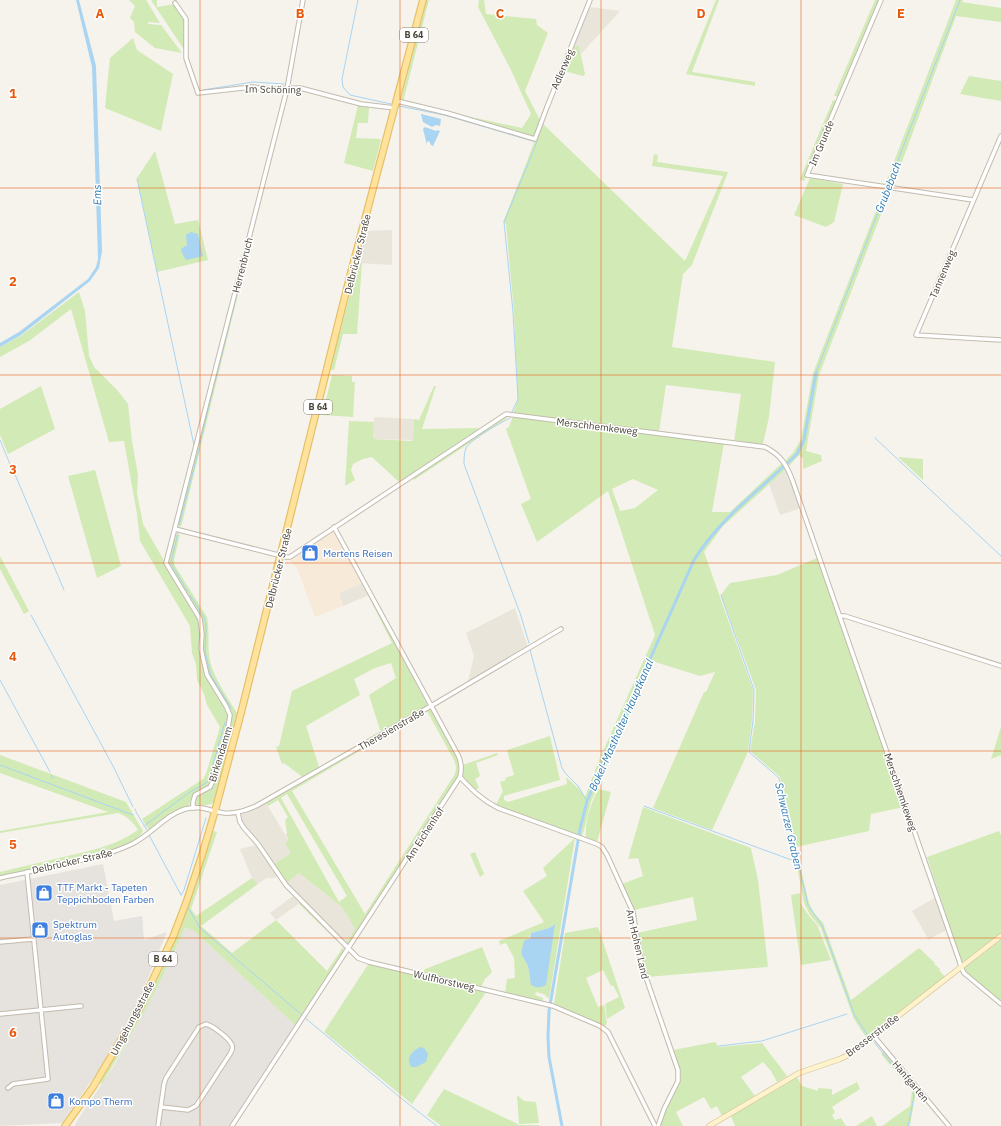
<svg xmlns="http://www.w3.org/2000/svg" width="1001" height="1126" font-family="'IBM Plex Sans',sans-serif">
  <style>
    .residential { fill: #eae5da }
    .commercial { fill: #f7ead8 }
    .industrial { fill: #e6e2dd }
    .green { fill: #d2eab5; fill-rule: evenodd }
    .parking { fill: #e5e3e0 }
    .water { fill: #a9d4f2 }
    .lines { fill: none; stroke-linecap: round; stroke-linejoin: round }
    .stream { stroke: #a9d4f2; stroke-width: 1 }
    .canal { stroke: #a9d4f2; stroke-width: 3 }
    .street-casing { stroke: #c2bbae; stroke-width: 5.5 }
    .secondary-casing { stroke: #d6c79b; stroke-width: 6 }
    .primary-casing { stroke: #e6c16a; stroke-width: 8 }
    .street { stroke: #fff; stroke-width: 3.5 }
    .secondary { stroke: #fff3cd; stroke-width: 4.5 }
    .primary { stroke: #ffe39c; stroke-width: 5.5 }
    .grid { fill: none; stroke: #e8590c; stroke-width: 1; stroke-opacity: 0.55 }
    .labels { text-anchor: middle; stroke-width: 3; stroke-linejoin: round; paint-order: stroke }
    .shield { fill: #fff; stroke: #817c74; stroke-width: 1 }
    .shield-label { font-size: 9px; font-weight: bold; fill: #4b4439 }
    .street-label { font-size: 10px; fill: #4b4439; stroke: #fff }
    .shop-label { font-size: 10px; fill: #366cbe; stroke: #fff; text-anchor: start }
    .water-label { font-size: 11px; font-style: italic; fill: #2e7ab2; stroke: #fff }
    .grid-label { font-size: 13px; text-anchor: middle; font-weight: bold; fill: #e8590c; stroke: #fff; stroke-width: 3; stroke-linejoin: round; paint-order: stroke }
  </style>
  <rect width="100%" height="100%" fill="#f6f3ec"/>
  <g class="residential">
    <polygon points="589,7 620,11 581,54 579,46 573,46"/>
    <polygon points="392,230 392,265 358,263 365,231"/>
    <polygon points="374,417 414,419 413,440 373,439"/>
    <polygon points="786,469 801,508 780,515 769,484"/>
    <polygon points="362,583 369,595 343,606 339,593"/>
    <polygon points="515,608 528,647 469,682 468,681 474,656 466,633"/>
    <polygon points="266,803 289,841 291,853 273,865 241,822 240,818 241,815"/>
    <polygon points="256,845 277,874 276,878 266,878 258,884 252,878 240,849"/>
    <polygon points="299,873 342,907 355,929 345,944 287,883"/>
    <polygon points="293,896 300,903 276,920 270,913"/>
    <polygon points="936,897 948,930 936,935 929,940 912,911"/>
  </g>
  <polygon class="commercial" points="332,531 336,533 362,583 339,593 343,606 315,617 297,568 289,559"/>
  <g class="industrial">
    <polygon points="103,864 114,921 142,916 144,940 167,932 135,1009 103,1064 62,1123 0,1126 0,885"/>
    <polygon points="185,928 193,930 295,1025 229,1126 75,1126 75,1124 113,1067 142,1016 162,978"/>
  </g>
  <g class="green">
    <polygon points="129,0 146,0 160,23 149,22 148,24 161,25 182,53 155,48 135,32 134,22 130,18 135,6"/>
    <polygon points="151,0 157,0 157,7 175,4 186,19 185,51"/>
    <polygon points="426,0 429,0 404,98 404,100 420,104 420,106 401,100"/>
    <polygon points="479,0 484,0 486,14 536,19 537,25 548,33 525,91 541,122 535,138 448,112 522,128 531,114 510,68 478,7"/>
    <polygon points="716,0 719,0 692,72 755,82 755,86 686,74"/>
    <polygon points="875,0 880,0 840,96 834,96"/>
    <polygon points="956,0 963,0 962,2 1001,8 1001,22 956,16 893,186 885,185"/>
    <polygon points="133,38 137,50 173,74 161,131 105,108 110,58"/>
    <polygon points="573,46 579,46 585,74 583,76 564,71"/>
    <polygon points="969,76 1001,81 1001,101 960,94"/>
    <polygon points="287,94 181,527 177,524"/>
    <polygon points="833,100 838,101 804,181 800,179"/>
    <polygon points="358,105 369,107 368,123 358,123 356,138 381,139 373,171 344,163"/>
    <path d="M541,122L685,261L723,176L652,166L654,154L658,155L657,162L728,172L692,265L683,274L672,347L775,362L769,417L763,444L761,445L734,442L741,394L666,385L659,432L513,414L518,399L514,312L506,224L503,222C516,189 530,156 541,122Z"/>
    <polygon points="155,151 175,224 198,220 208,260 157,272 137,178"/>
    <polygon points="810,178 843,184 834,222 826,227 794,215"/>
    <polygon points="884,190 890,191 819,375 806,451 821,455 822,461 803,469 803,459 799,455 789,466 786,460 793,453 801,439 813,373"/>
    <polygon points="358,263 362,263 357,334 343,334 334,370 330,370"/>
    <path d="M79,292L85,311L89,356L94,367L118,391L128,404L132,441L138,475L137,493L143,524L166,564L175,535L180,534L174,560L175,566L207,617C210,632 207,647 210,661C214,678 228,698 237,713L214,802C210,806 200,806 195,804V801H190L189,806L178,810L149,830L142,819L203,779L206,774L220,727L207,705L204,694L197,680L196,664L192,653L190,626L140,541L137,514L124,441L109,442L71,309L29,341L0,357V347L22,335Z"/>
    <polygon points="332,375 352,376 352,382 355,382 353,417 322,415"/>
    <polygon points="41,386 55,429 8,454 0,435 0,409"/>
    <polygon points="434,386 436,386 422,429 480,428 399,482 372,457 363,459 353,464 351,470 355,480 345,486 349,421 374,422 373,439 411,441 413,440 414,419 419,420"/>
    <polygon points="506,416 507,418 414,480 413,478"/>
    <path d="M513,416L724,443L712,512H730L782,463L786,469L723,526L704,552L753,690L752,720L748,752L712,830L653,808L704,692H706L715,672L700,676L652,661L591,802L582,837L495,806L502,793L503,792L500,782L506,780L505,778L514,775L507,750L550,736L560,780L504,796V800L508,802L567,784L566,777L578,788L585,797L599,760L655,635L608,491L537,542L521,504L531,499L506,429L509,427ZM633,479L658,490L635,508L620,511L612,489Z"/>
    <polygon points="898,457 923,459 923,480"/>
    <polygon points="95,470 121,566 97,578 68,476"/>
    <polygon points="0,556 29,611 24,614 0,569"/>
    <polygon points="817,558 904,807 871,814 869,831 796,847 780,777 750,751 755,721 756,690 721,595 730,583 777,575"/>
    <polygon points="368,595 369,595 427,704 427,707 383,732 380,730 369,695 396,678 391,663 375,668 354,679 360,695 306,726 319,767 379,732 379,734 304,778 284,763 282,764 276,747 279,746 292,691 392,643"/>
    <path d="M429,709L431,710L458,756L460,763L459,775L349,945L345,944L355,929L342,907L299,873L287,883L273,865L291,853L285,843L289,841L286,834L287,833L285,820L288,817L278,800L268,806L266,803ZM427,711L455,762L456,768L455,774L365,914L292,791ZM287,794L347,896L339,902L281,798Z"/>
    <polygon points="1001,727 1001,755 991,759"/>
    <polygon points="497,753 498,755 476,763 480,776 475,779 479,788 474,790 462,777 463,765"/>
    <path d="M0,755L126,802L143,831C136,853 24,871 0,876V872C21,867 42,862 63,857C90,851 115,846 138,830C132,821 128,817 118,813L0,833V831L108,812L0,773Z"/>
    <path d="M598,789L611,792L597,842L586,839C584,822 591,804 598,789Z"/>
    <polygon points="643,807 751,848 758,880 768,967 647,977 643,962 637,933 697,920 693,897 634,910 622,884 643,876 638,858 628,859"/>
    <path d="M213,831L217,832L191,909L196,916L252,878L258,884L201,926L232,953L276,920L327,971L343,947L299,904L300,903L343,947L345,952L295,1025L193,930L185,928L162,978L142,1016L102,1084L100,1083C120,1048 142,1013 159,976C181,929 197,880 213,831Z"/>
    <polygon points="999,831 1001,835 1001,933 962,964 927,857"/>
    <path d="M575,838L549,999L544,994L536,992L535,995L543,998V1001L505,993L507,979L515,978L514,958L506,943L500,945L499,941L544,922L523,891L547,876L543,868ZM554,924L530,980L528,966L521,954L531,933L549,928Z"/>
    <polygon points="475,852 484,874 480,877 470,854"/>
    <polygon points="797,866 800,866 809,903 814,913 823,923 851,1000 919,948 935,963 934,964 940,969 939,970 945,977 866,1037 854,1019 821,928 810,915 804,903"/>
    <polygon points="800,893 801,904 809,916 817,925 831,960 801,965 791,895"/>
    <polygon points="598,927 625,1008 607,1019 605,1004 619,997 613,985 611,986 603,970 586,978 598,1007 604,1005 607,1023 605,1027 554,1004 565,933"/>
    <polygon points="1001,940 1001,1003 965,972 963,969"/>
    <polygon points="482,947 492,972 485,979 481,987 422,973 425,969"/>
    <polygon points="369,963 486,992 412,1104 324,1032"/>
    <polygon points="715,1042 719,1047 762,1043 787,1076 777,1082 771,1071 763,1062 741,1077 755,1096 722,1116 717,1106 711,1109 704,1097 676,1112 683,1126 659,1126 680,1081 681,1075 680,1069 673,1050"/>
    <polygon points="884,1051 948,1126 946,1126 916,1091 910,1126 882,1126 910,1106 912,1091 881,1054"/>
    <polygon points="797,1077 802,1086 818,1091 818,1088 832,1089 832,1095 857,1082 860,1089 832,1107 835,1112 832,1115 835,1120 841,1118 846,1126 735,1126 731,1116"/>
    <polygon points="444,1089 518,1124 518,1125 539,1125 539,1126 441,1126 427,1115"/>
    <polygon points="517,1095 524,1101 536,1102 539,1123 519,1124"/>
    <polygon points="872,1116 877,1126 856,1126"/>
  </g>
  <g class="parking">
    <polygon points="142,916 143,940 131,945 114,947 119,927 118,921"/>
    <polygon points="217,999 222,1003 211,1020 205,1016"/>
    <polygon points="176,1077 184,1083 183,1085 185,1086 173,1104 171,1103 170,1104 166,1099 170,1086 168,1085 173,1078 175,1079"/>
  </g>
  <g class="water">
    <polygon points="76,0 79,0 96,66 102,251 99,268 90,281 21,335 0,347 0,343 19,332 88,279 96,267 98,259 92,67"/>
    <polygon points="421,114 441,119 440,126 436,125 432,127 423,122"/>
    <polygon points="425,127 436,131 437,130 440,131 433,146 431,145 429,141 427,142 427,145 423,129"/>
    <polygon points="191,232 198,234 203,256 186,260 182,253 181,249 187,245 186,235"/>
    <path d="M555,924L546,985C540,988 537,988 531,985L528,966L521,954L524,941L530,938L531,933L549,928Z"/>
    <path d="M420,1047L424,1048L428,1054L426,1062L416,1067H411C406,1057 411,1052 420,1047Z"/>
  </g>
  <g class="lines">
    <g class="stream">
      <polyline points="358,0 342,79 343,87 350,95 391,104"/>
      <polyline points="203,90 253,82 284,84"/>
      <polyline points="399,106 444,115 533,141"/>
      <polyline points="137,179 194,445"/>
      <polyline points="888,186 960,0"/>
      <polyline points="816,373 887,189"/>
      <polyline points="215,382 249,245"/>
      <polyline points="512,412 518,399 513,312 504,222 537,142"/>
      <path d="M510,418C500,423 470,440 466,448C464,453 464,459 464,464L520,613L529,643"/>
      <polyline points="875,438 1001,556"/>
      <polyline points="0,440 12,469"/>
      <polyline points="200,443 213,389"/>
      <polyline points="14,472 64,590"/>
      <polyline points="179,526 199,449"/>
      <polyline points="178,532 171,563 188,592"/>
      <polyline points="190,595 204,617 206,626 205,652 211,675 231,708"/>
      <polyline points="721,595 754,690 753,721 749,752 779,778 808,905 822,925 854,1014 868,1036"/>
      <polyline points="31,615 113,766 133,807"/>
      <polyline points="530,650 562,768 566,774 578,786 587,801"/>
      <polyline points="0,680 50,772"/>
      <polyline points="0,765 133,815"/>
      <polyline points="51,775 53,778"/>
      <polyline points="644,806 797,862"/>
      <polyline points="135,809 136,811"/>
      <polyline points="136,812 147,830"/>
      <polyline points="144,826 190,792 206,783 209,779 225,722"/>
      <polyline points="149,835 181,895"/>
      <polyline points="181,895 184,890 206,818"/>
      <polyline points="189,909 200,928 302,1015"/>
      <polyline points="304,1017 402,1099 437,1126"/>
      <polyline points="874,1042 913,1091 914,1097 908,1126"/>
      <polyline points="719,1046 762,1041 847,1014"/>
    </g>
    <path class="canal" d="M562,1126L549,1057L548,1037L549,1011L580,829L587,801L694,560C720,518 762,488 797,454L804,440L816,373"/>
    <g class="street-casing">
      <g id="street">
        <polyline points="881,0 807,175 973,200"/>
        <polyline points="175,3 186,19 186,58 198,93 252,87 271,89 300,88 361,104 395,108"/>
        <polyline points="397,101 447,113 535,139 547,107 590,0"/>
        <polyline points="1001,136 916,335 1001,340"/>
        <path d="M175,529L286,557H290L506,414L765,447C781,455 787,465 793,482L959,960L961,967L964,973L1001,1004"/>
        <polyline points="840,616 845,616 1001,666"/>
        <path d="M460,777C472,790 482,800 498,808L597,844L602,847L607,855L633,912L641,963L678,1070V1081L664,1109L658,1126"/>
        <polyline points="193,808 193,802 195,795 210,787 213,781 228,728 230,715 226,706 207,675 201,649 202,634 200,619 166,563 287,89 303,0"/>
        <polyline points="238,813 240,822 244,828 258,844 286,885 358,958 369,962 553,1006 600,1026 608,1032 655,1126"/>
        <path d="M0,878C22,873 44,869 65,864C88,859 111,854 132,844C151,835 165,815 185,809C202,805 209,811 224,813C236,814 246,810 256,806L431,706L561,629"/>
        <polyline points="0,942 33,939"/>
        <polyline points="0,1014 81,1006"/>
        <polyline points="873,1035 949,1126"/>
        <polyline points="8,1088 13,1084 48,1079 27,872"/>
        <path d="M158,1126L164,1084L166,1078L199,1027L206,1024C213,1026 229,1038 232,1045C233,1048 232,1051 230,1054L196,1106L188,1110L161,1107"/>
        <path d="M232,1126L460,777C462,769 462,763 458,755L334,527"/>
      </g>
    </g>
    <g class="secondary-casing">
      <polyline id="secondary" points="709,1126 799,1073 840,1059 848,1055 1001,936"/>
    </g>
    <g class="primary-casing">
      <polyline id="primary" points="65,1126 93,1087 137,1013 173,937 186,903 202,855 215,811 241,713 351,272 423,0"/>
    </g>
    <use href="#street" class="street"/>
    <use href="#secondary" class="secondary"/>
    <use href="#primary" class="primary"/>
  </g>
  <path class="grid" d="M200,0V1126M400,0V1126M601,0V1126M801,0V1126M0,188H1001M0,375H1001M0,563H1001M0,751H1001M0,938H1001"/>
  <defs>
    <g id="shop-square" transform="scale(0.9)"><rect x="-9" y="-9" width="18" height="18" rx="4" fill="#3f7fe0" stroke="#fff"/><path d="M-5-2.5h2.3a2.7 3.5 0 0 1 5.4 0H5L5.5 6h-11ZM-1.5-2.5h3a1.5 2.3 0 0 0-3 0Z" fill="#fff"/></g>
  </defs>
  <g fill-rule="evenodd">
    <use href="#shop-square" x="310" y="553"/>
    <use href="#shop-square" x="44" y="893"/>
    <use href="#shop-square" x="40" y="930"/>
    <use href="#shop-square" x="56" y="1101"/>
  </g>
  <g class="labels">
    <g class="shield">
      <rect x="400" y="28" width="28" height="14" rx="3"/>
      <rect x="304" y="400" width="28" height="14" rx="3"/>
      <rect x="149" y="952" width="28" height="14" rx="3"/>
    </g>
    <g class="shield-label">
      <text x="414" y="38">B 64</text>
      <text x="318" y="410">B 64</text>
      <text x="163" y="962">B 64</text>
    </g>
    <g class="street-label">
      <text transform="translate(562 69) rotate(-67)" y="4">Adlerweg</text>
      <text transform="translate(273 89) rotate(1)" y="4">Im Schöning</text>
      <text transform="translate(821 143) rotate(-67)" y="4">Im Grunde</text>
      <text transform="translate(357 254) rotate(-76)" y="4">Delbrücker Straße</text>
      <text transform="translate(242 265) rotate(-76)" y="4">Herrenbruch</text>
      <text transform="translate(942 274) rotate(-67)" y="4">Tannenweg</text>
      <text transform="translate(597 426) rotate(7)" y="4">Merschhemkeweg</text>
      <text transform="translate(278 568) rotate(-76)" y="4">Delbrücker Straße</text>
      <text transform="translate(391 729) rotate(-30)" y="4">Theresienstraße</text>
      <text transform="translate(220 754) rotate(-73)" y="4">Birkendamm</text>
      <text transform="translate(901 792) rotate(71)" y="4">Merschhemkeweg</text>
      <text transform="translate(424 834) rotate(-57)" y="4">Am Eichenhof</text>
      <text transform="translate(72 861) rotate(-13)" y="4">Delbrücker Straße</text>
      <text transform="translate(638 944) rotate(77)" y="4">Am Hohen Land</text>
      <text transform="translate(444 980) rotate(13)" y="4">Wulfhorstweg</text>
      <text transform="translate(132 1018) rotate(-62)" y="4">Umgehungsstraße</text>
      <text transform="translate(872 1035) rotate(-37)" y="4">Bresserstraße</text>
      <text transform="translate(911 1081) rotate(50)" y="4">Hanfgarten</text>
    </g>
    <g class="shop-label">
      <text x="323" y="557">Mertens Reisen</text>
      <text x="57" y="891">TTF Markt - Tapeten<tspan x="57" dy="12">Teppichboden Farben</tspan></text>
      <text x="53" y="928">Spektrum<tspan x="53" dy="12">Autoglas</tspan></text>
      <text x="69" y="1105">Kompo Therm</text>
    </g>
    <g class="water-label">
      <text transform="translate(888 187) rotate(-69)" y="4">Grubebach</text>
      <text transform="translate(97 195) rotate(-91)" y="4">Ems</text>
      <text transform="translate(621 725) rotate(-66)" y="4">Bokel-Mastholter Hauptkanal</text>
      <text transform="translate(789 826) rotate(77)" y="4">Schwarzer Graben</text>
    </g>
  </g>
  <g class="grid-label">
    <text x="100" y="18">A</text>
    <text x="300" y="18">B</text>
    <text x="500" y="18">C</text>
    <text x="701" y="18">D</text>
    <text x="901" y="18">E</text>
    <text x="13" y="98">1</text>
    <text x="13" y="286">2</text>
    <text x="13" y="474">3</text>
    <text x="13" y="661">4</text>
    <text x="13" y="849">5</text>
    <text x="13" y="1037">6</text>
  </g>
</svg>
